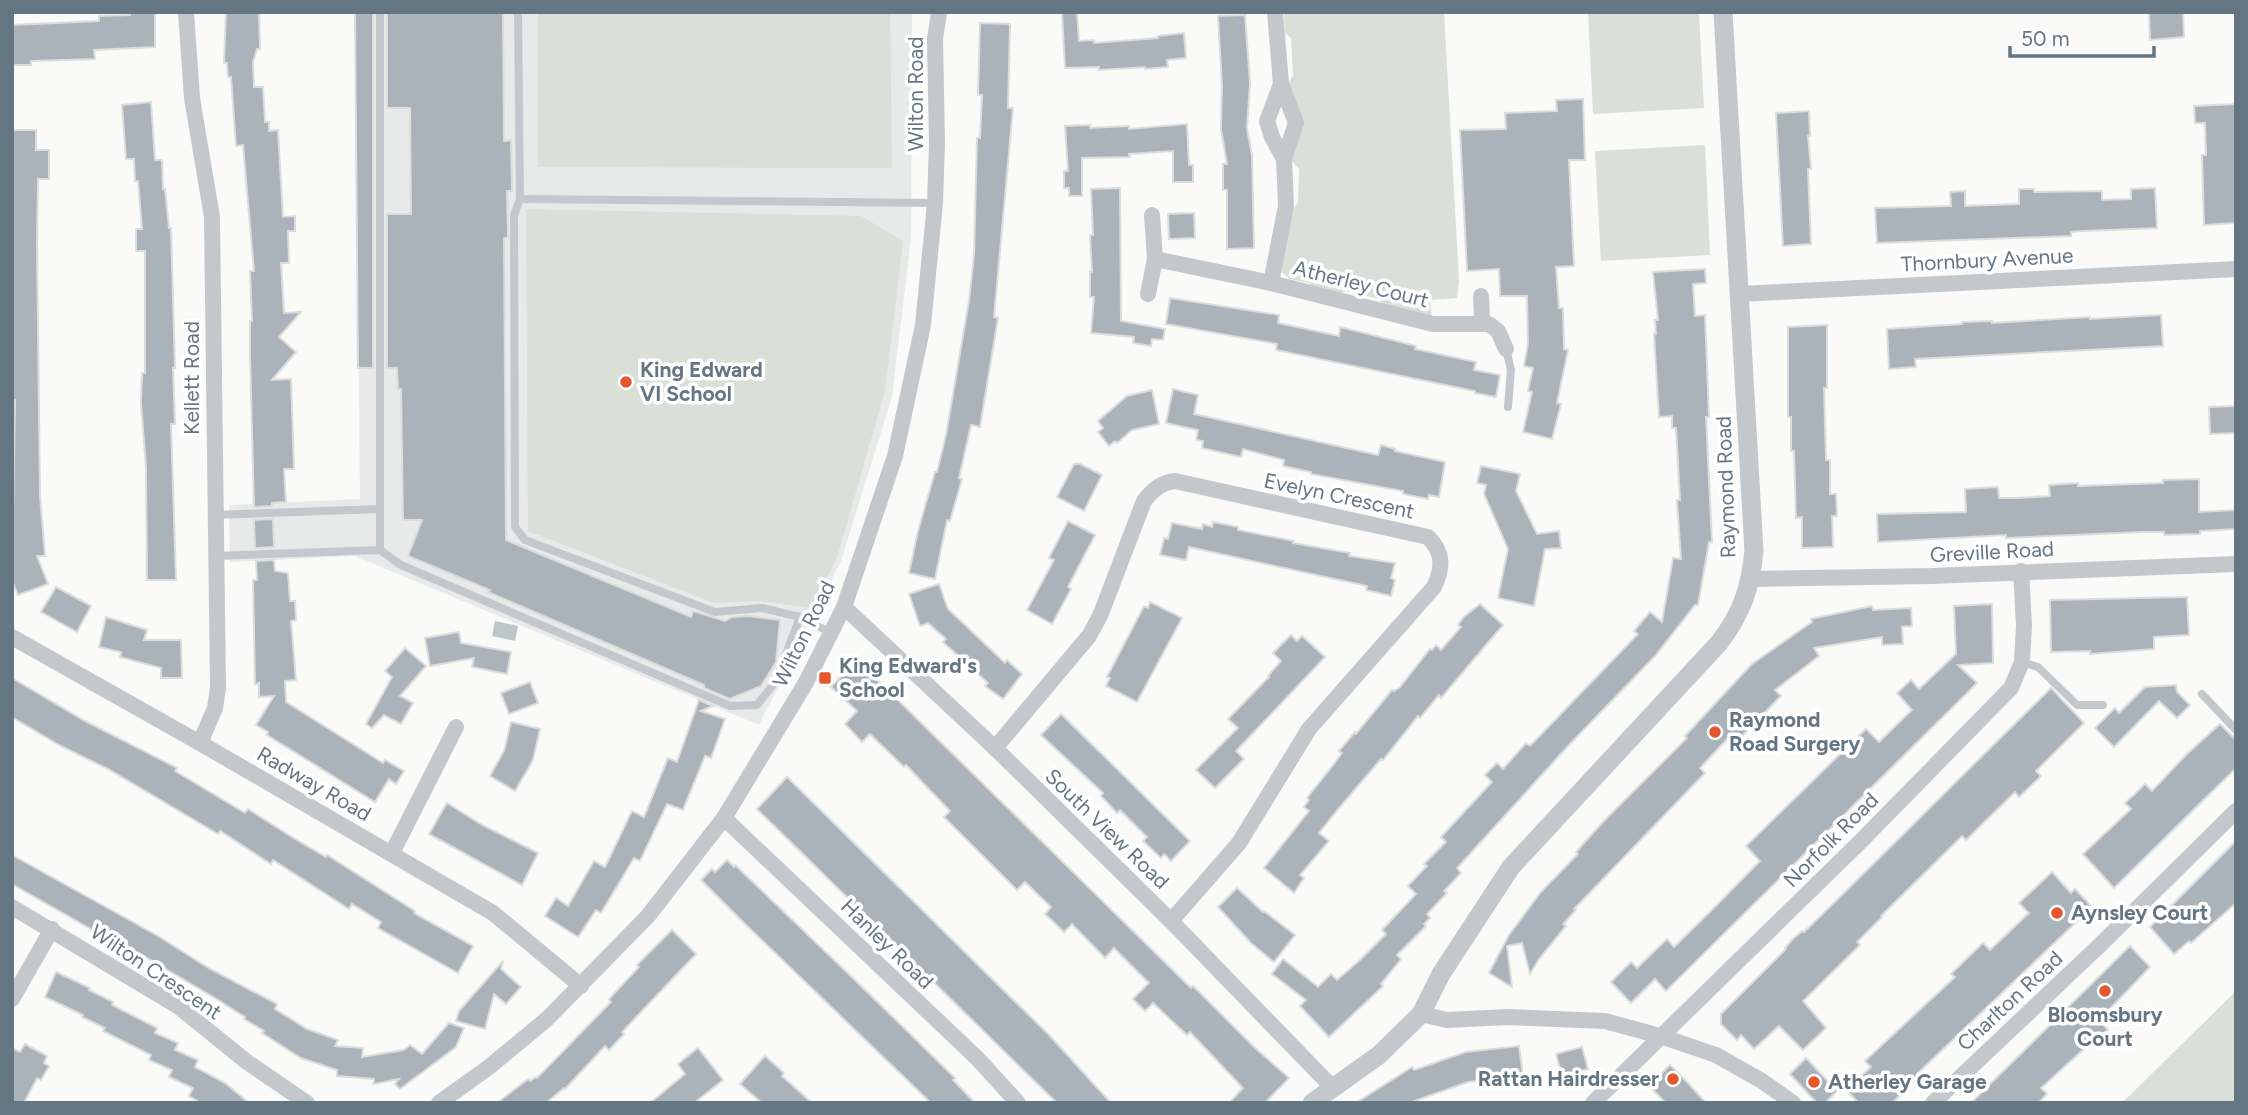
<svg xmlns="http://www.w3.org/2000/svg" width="2248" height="1115" font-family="Figtree,sans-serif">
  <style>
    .built { fill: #e8e9e9 }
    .green { fill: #dadfd7 }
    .water { fill: #bbc7cb }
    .building { fill: #aab3b9; stroke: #dcdcda; stroke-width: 2 }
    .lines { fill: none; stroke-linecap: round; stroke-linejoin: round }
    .service { stroke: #c3c8cc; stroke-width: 8 }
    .minor { stroke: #c3c8cc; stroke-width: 16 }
    .tertiary { stroke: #c3c8cc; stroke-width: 19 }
    .poi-dot { fill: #e4572e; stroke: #fff; stroke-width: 2.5 }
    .labels { text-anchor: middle; stroke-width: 7; stroke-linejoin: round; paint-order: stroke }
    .street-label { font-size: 21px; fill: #657683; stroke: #fff }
    .poi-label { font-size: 21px; font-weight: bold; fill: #657683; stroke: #fff; text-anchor: start }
  </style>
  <rect width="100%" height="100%" fill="#fafaf8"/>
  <polygon class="built" points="355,12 912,12 911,239 892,397 841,561 759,725 355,556 230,562 229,505 360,499"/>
  <g class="green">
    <polygon points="538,12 890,12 892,168 538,167"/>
    <polygon points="1284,12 1444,12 1459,280 1457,298 1430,300 1432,318 1385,307 1379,299 1346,291 1336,295 1316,291 1309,283 1290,279 1282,272 1281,262 1291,213 1298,202 1299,169 1291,160 1297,137 1303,128 1301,115 1291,100 1287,86 1293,75 1291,38 1285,33"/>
    <polygon points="1588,12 1699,12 1704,108 1593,114"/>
    <polygon points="1705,145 1710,255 1601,261 1595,151"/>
    <polygon points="526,209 861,216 903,241 885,391 837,558 811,608 761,601 714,603 528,531"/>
    <polygon points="2236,991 2236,1103 2122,1103 2124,1101"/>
  </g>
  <polygon class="water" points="495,621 518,626 515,641 492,636"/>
  <g class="building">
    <polygon points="130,12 155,12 155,47 94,50 95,59 31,61 31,65 12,65 12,25 99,21 99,16 130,15"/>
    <polygon points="226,12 259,12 260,49 257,49 253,62 254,87 263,87 265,122 269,122 269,131 278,130 283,217 295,216 295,231 288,231 289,263 281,263 284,313 301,312 279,337 296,352 272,380 291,379 294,469 284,469 286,502 272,503 272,506 254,507 250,355 250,321 252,321 250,271 254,271 243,145 236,146 231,77 228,77 227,63 224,63"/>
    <polygon points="355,12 373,12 373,368 358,368"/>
    <polygon points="387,12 503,12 504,141 511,140 512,191 507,191 508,238 504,238 506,540 691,617 693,611 725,621 732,617 749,616 780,620 776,662 761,686 730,699 704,688 704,685 488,592 490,590 408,556 422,520 403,520 401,389 398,389 397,368 387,368 387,214 411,214 410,108 387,108"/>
    <polygon points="1062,12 1077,12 1079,41 1094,40 1094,43 1158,38 1158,36 1184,33 1186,58 1167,60 1168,67 1145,69 1145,67 1099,70 1099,67 1065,68"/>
    <polygon points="2149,12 2183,12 2184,37 2150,40"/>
    <polygon points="1245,15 1250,83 1247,128 1252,156 1254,248 1227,249 1227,190 1223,190 1223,164 1227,164 1221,129 1222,85 1218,16"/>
    <polygon points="980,23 1010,24 1008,108 1013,108 994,317 998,318 980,427 971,425 959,478 962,479 950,521 947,520 935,579 909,573 918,531 935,472 937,472 946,435 969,301 974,256 977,138 980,138 982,95 978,95"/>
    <polygon points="1583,99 1585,160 1569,160 1574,266 1556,267 1559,308 1563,308 1564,349 1568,350 1557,403 1561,404 1552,439 1523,432 1532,392 1528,391 1533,368 1524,366 1528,344 1527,296 1500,296 1499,269 1467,271 1460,130 1506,129 1505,113 1557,111 1556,100"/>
    <polygon points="151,102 155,160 162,160 163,189 165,189 169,228 171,228 175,368 173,368 175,424 171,424 176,580 147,580 146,467 141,403 142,373 145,373 145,251 136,251 136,229 142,229 138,181 135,181 134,159 126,159 122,105"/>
    <polygon points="2236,104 2236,223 2204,225 2202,155 2206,155 2205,123 2195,123 2194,106"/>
    <polygon points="1809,111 1810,136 1808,136 1811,169 1808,169 1811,244 1783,246 1776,113"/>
    <polygon points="1187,124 1189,165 1193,165 1193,182 1173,182 1173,151 1129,154 1130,157 1082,158 1082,196 1069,196 1069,188 1064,188 1064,171 1068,171 1065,126 1090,125 1090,128 1129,126 1129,129"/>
    <polygon points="12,130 36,130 36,150 49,150 49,179 38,179 37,245 40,496 45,556 37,556 48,584 18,595 12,580 15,400 12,401"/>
    <polygon points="1120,188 1121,321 1165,329 1163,340 1152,339 1151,346 1133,343 1134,337 1091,333 1094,297 1090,297 1090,272 1092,272 1090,235 1093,235 1091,189"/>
    <polygon points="2155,188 2157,228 2083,231 2071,232 2071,236 1877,243 1875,208 1951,206 1950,192 1965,191 1965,206 2019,204 2019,189 2034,189 2034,192 2102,191 2102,200 2131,199 2131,189"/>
    <polygon points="1194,213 1195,238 1169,239 1168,214"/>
    <polygon points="1705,269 1706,283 1693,284 1695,316 1705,315 1709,417 1706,417 1712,542 1709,542 1698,605 1695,605 1655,656 1568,746 1457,868 1461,873 1444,891 1447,893 1427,914 1430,918 1424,924 1426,926 1397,955 1401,959 1381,984 1383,986 1329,1037 1300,1006 1306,1000 1272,974 1283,959 1318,987 1331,974 1337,980 1359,961 1386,934 1382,930 1416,894 1408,886 1427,866 1424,864 1446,842 1441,837 1492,782 1485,775 1497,763 1503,769 1526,743 1530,746 1638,634 1634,631 1650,612 1662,622 1673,558 1681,559 1677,500 1680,500 1676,428 1672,428 1672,416 1659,417 1654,334 1656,334 1655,320 1658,320 1653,272"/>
    <polygon points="1170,298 1279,315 1278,323 1339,336 1340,327 1416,346 1415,349 1476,362 1474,370 1500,375 1496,397 1475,393 1475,391 1276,350 1277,344 1166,324"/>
    <polygon points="2161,315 2163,346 1915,359 1916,367 1889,369 1887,329 1962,324 1962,322 1992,321 1992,323 2090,317 2090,319"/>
    <polygon points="1827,325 1827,388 1824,388 1826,460 1830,460 1830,494 1836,494 1837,516 1832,516 1833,547 1802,548 1802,517 1796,518 1794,451 1791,451 1791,417 1788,417 1788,327"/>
    <polygon points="1173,389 1198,395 1194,414 1378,455 1381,445 1395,449 1395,451 1445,462 1439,497 1429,495 1428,499 1403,494 1403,491 1311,474 1311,472 1283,466 1284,460 1243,449 1241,457 1202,448 1203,441 1196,440 1198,430 1166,423"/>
    <polygon points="1152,390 1159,424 1132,430 1117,443 1115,441 1109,446 1098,432 1103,428 1098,421 1127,396"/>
    <polygon points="2236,406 2236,433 2210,434 2209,407"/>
    <polygon points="1074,464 1080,464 1102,475 1084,511 1057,497"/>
    <polygon points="1481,466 1520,474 1516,491 1537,534 1559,531 1561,548 1545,549 1534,606 1498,598 1508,549 1484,494 1486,485 1477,483"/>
    <polygon points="2199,479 2199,512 2236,510 2236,529 2200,531 2200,534 2164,535 2164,532 2142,532 2006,538 2006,535 1878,542 1877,514 1966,512 1965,489 1998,487 1999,498 2018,498 2050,496 2049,485 2078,483 2078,486 2163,483 2163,480"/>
    <polygon points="273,519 274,547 255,548 254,520"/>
    <polygon points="1068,521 1095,535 1068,587 1071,589 1052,624 1027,610 1054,560 1049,558"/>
    <polygon points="1213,522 1238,527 1238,530 1294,541 1293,543 1350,553 1349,556 1395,563 1391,578 1395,580 1391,596 1366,590 1367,586 1189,547 1186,560 1160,555 1164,538 1168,539 1172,523 1202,529 1203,524 1212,527"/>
    <polygon points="274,560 275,571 288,573 290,601 295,601 296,620 291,621 296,680 285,681 286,702 383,763 385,760 404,771 396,784 389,779 375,802 267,735 268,732 256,725 274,696 259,697 259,683 255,684 253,580 257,580 256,561"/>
    <polygon points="939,584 948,609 1005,663 1007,660 1022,674 1003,699 985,686 988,683 943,642 946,639 928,623 920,626 909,594"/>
    <polygon points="56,587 91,606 77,632 41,612"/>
    <polygon points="2187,597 2189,635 2154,637 2154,649 2090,654 2090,651 2051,652 2050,600"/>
    <polygon points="1150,602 1182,618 1137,702 1106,686 1110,678 1107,677 1144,606 1148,608"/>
    <polygon points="1480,604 1503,625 1441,698 1439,695 1420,718 1418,716 1383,760 1381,759 1339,808 1319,833 1329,841 1300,875 1304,878 1294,893 1264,868 1309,811 1304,807 1309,800 1307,798 1334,764 1342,753 1339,751 1355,732 1356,734 1392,690 1394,691 1400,687 1430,649 1432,650 1436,645 1441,650 1461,627 1458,625 1464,617"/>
    <polygon points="1992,604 1993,663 1958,665 1977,683 1666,991 1655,979 1631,1003 1611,982 1631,962 1637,968 1667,939 1674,947 1713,909 1760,861 1746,846 1866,729 1879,742 1912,710 1897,693 1911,680 1919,689 1956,654 1954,606"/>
    <polygon points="1872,606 1873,610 1911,608 1912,626 1902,627 1903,644 1882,645 1882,637 1814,648 1819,656 1775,690 1781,696 1735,743 1729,737 1700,768 1705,773 1574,909 1576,910 1563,924 1566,926 1539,959 1530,974 1522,943 1507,946 1512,987 1489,973 1509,935 1541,892 1578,854 1576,852 1603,822 1687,738 1685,736 1752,664 1812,622 1811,619"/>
    <polygon points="106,617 147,630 144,640 181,640 182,678 161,678 161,668 120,657 121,652 99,647"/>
    <polygon points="459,632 461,643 511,652 507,674 472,667 474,658 430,666 425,638"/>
    <polygon points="1291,635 1297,641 1302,636 1325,657 1236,751 1244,759 1215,788 1196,770 1238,728 1228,719 1269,677 1268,676 1281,661 1273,653"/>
    <polygon points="405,648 426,666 400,696 413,703 401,724 384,715 372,728 366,724 392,677 385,671"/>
    <polygon points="857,660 1191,988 1193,986 1255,1048 1289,1078 1265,1103 1229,1103 1243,1088 1190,1032 1187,1035 1153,1003 1145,1011 1133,999 1149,983 1114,948 1105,958 1072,924 1064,932 1045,914 1051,907 1025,882 1017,890 944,817 950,811 906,765 904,767 870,734 862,742 845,724 857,711 831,687"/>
    <polygon points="12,678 85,721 177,768 175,771 245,813 248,809 295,839 326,857 327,855 415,911 414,913 473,946 458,973 378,928 381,922 352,904 349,909 273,860 271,864 220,831 218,834 108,769 59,745 12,717"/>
    <polygon points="530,682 538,703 509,714 501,693"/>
    <polygon points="2176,685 2177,692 2190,705 2177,718 2159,701 2114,747 2095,728 2115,708 2119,713 2145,687"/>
    <polygon points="2051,688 2084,723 2036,771 2041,776 2019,797 2015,792 1966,840 1962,836 1881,916 1882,917 1857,942 1860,945 1803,1001 1826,1028 1803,1050 1779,1026 1754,1049 1741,1035 1737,1040 1721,1024 1721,1014 1786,949 1785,948 1793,939 1802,931 1804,932 1837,900"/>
    <polygon points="699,700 713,706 701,711 725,719 711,758 705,756 683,810 667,804 640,861 634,858 601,913 596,910 578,937 545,916 556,898 568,906 594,861 605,867 632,811 644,817 668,758 677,762"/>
    <polygon points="1061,714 1190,841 1171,861 1164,854 1161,858 1143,841 1147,837 1120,810 1117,813 1101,796 1103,793 1041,735"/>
    <polygon points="511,722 540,729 533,760 515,791 490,776 504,751"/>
    <polygon points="2220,724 2236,740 2236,768 2114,888 2083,854 2131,809 2125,803 2135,794 2145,784 2152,791 2186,755"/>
    <polygon points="787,777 1050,1036 1111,1103 1057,1103 757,809"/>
    <polygon points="447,803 482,825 538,853 522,885 429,834"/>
    <polygon points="2236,841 2236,903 2191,943 2189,941 2174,954 2150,927"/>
    <polygon points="12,855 158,936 210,969 277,1004 275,1009 307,1029 338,1040 335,1046 363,1048 362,1057 404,1050 410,1045 422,1054 449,1023 464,1028 456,1047 400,1089 395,1084 399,1079 374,1084 374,1079 337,1076 337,1070 301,1058 262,1033 264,1031 244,1019 245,1017 215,998 142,955 140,957 12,884"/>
    <polygon points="727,860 734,867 735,865 860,985 955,1078 953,1080 975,1103 931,1103 739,918 701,880 712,869 715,872"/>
    <polygon points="2052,872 2071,893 2075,889 2092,907 1917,1074 1919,1077 1892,1103 1859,1103 1846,1090 1871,1067 1865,1061 1955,977 1951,974 1983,943 1990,950 2029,913 2019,903"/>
    <polygon points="1237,888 1263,912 1264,911 1295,935 1274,962 1251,943 1218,907"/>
    <polygon points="672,930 696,954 622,1032 624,1034 609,1050 605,1046 565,1089 564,1088 546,1103 497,1103 528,1079 530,1081 536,1077 537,1078 611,1002 609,999 639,967 637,965"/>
    <polygon points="2130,946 2150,967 2099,1020 2108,1030 2098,1039 2096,1038 2041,1088 2047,1094 2038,1103 1971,1103"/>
    <polygon points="503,961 501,969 521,987 506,1004 494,994 485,1029 456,1021 459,1011"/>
    <polygon points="56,972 90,988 89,990 113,1002 112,1005 157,1028 155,1033 178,1043 175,1050 198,1060 195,1067 225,1083 249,1103 201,1103 189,1096 193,1088 169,1077 172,1070 149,1060 151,1055 103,1031 105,1028 82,1017 83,1015 45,997"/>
    <polygon points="25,1044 47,1056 44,1063 49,1066 41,1080 37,1078 24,1103 12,1103 12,1048 20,1052"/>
    <polygon points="1519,1046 1523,1076 1468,1082 1409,1103 1356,1103 1412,1067 1414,1070 1466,1052"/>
    <polygon points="1582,1047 1588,1069 1562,1076 1556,1054"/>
    <polygon points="698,1048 723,1080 694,1103 650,1103 685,1074 678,1064"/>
    <polygon points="765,1056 784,1073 782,1076 812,1103 762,1103 740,1084"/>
    <polygon points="1806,1058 1837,1091 1825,1103 1817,1103 1790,1074"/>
    <polygon points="1670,1065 1687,1082 1706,1103 1666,1103 1649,1086"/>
  </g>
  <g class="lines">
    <g class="service">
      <polyline points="520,199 935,203"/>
      <polyline points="1506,349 1511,370 1508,407"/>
      <polyline points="214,515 380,509"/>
      <polyline points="380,550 380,12"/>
      <polyline points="215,556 380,550 401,565 730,706 757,705 776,681 800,617 762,608 715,612 525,540 515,527 514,215 520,199 518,12"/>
      <polyline points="800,617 831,633"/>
      <polyline points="2022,662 2038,667 2077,705 2103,705"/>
      <polyline points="2202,694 2236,730"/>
    </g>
    <g class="minor">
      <polyline points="186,12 192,98 212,217 218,688 215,708 200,743"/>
      <polyline points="1281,84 1267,121 1272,137 1284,159"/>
      <polyline points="1155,259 1271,283 1433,324 1489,324 1498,331 1506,349"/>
      <polyline points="1271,283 1286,206 1284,159 1296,123 1281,84 1275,12"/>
      <polyline points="1148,294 1155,259 1152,215"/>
      <polyline points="1740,294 2236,269"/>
      <polyline points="1481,296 1482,322"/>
      <polyline points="1751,579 1931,576 2236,564"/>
      <polyline points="844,607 995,748 1171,921 1333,1088"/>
      <polyline points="12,637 200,743 493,913 581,986"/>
      <path d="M995,748L1089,636L1100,616L1144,501C1153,490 1160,483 1175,481L1428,537C1444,553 1443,568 1434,587L1309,729L1239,843L1171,921"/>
      <polyline points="724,818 978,1059 1018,1103"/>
      <polyline points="392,853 456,727"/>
      <polyline points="12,907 179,1007 247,1062 307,1103"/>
      <polyline points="12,999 52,929"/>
      <polyline points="1421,1014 1447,1020 1508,1017 1605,1021 1660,1036 1716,1055 1762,1081 1793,1103"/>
      <polyline points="439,1103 489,1067 547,1019 648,916 724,818 805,684 844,607 895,456 923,325 935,203 937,143 935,39 939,12"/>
      <polyline points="1593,1103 1860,842 2011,688 2022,662 2024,626 2021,571"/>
      <polyline points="1933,1103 2099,946 2236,811"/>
    </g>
    <path class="tertiary" d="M1312,1103L1379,1055L1421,1014L1441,974L1511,867L1719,643C1742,613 1750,589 1754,551L1723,12"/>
  </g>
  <g class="poi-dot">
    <circle cx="626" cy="382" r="7"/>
    <rect x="818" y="671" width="14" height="14" rx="3.5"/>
    <circle cx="1715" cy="732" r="7"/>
    <circle cx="2057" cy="913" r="7"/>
    <circle cx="2105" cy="991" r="7"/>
    <circle cx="1673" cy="1079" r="7"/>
    <circle cx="1814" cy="1082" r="7"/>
  </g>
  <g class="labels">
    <g class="street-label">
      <text transform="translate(916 94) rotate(-90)" y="7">Wilton Road</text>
      <text transform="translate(1987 260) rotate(-3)" y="7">Thornbury Avenue</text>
      <text transform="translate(1361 284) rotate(14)" y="7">Atherley Court</text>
      <text transform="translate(192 378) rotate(-90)" y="7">Kellett Road</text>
      <text transform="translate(1726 487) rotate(-92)" y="7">Raymond Road</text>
      <text transform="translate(1339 496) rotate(12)" y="7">Evelyn Crescent</text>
      <text transform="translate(1992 552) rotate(-3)" y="7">Greville Road</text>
      <text transform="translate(804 634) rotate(-64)" y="7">Wilton Road</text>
      <text transform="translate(314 784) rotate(30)" y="7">Radway Road</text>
      <text transform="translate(1107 829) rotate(44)" y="7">South View Road</text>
      <text transform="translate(1831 840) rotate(-45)" y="7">Norfolk Road</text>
      <text transform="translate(887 944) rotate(44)" y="7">Hanley Road</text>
      <text transform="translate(156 972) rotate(34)" y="7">Wilton Crescent</text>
      <text transform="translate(2010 1001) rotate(-43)" y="7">Charlton Road</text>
    </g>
    <g class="poi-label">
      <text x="640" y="377">King Edward<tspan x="640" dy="24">VI School</tspan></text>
      <text x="839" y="673">King Edward's<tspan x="839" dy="24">School</tspan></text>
      <text x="1729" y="727">Raymond<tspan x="1729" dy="24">Road Surgery</tspan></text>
      <text x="2071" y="920">Aynsley Court</text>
      <text x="2105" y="1022" text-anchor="middle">Bloomsbury<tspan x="2105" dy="24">Court</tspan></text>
      <text x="1659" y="1086" text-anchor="end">Rattan Hairdresser</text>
      <text x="1828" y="1089">Atherley Garage</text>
    </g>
  </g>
  <rect width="2248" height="1115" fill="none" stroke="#657683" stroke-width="28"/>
  <path d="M2010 46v10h144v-10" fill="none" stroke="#657683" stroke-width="3.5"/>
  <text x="2021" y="46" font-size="21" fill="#657683" stroke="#ffffff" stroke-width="5" paint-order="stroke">50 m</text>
</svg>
